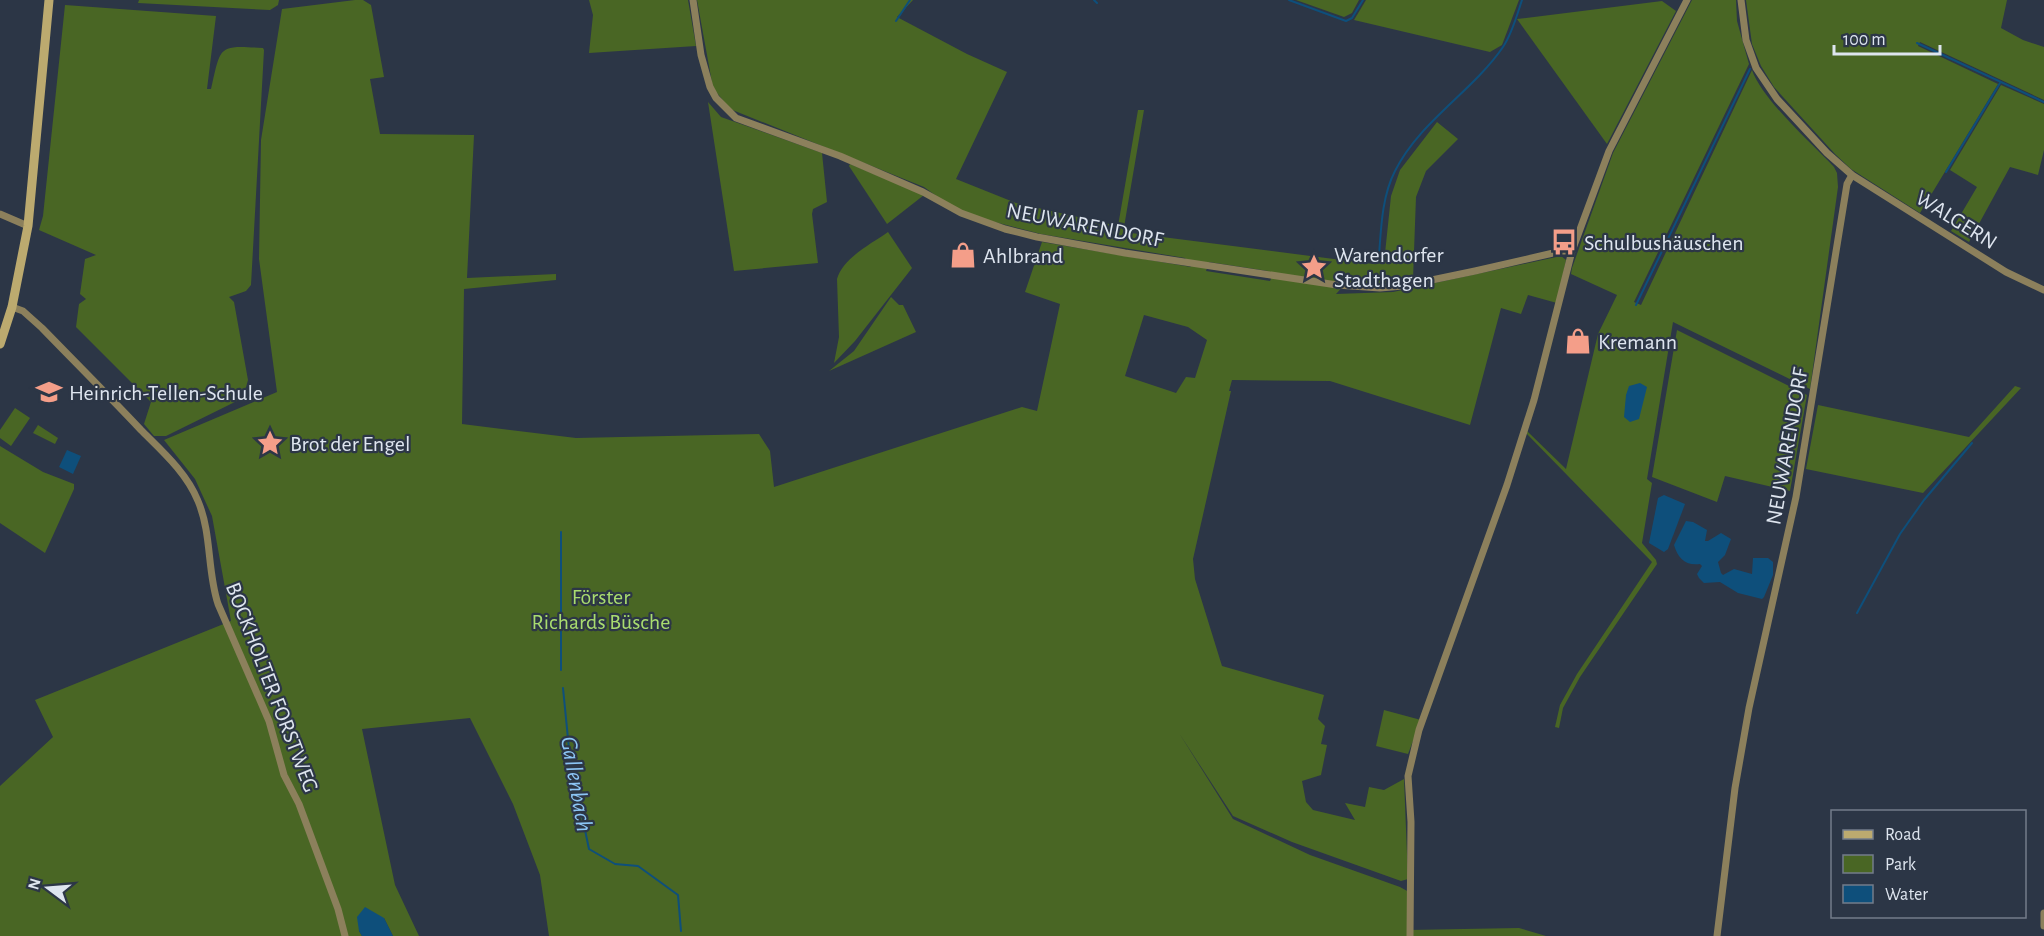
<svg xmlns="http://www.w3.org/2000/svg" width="2044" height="936" font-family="'Alegreya Sans',sans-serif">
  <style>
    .green { fill: #496624; fill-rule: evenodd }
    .water { fill: #0e4f7b }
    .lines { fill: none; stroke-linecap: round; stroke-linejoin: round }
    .stream { stroke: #0e4f7b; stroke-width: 2 }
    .street { stroke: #8c805c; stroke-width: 7 }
    .secondary { stroke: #bcaa6f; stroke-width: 9 }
    .labels { text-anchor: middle; stroke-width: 4.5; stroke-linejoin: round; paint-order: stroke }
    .street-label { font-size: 22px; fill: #dee5ef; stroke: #2c3646 }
    .poi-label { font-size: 22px; fill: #dee5ef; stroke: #2c3646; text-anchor: start }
    .park-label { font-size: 22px; fill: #a9dc6f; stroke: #2c3646 }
    .water-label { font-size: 24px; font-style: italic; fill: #8cc5f4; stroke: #2c3646 }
  </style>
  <rect width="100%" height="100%" fill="#2c3646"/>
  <g class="green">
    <polygon points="139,0 279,0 278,5 270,10 138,3"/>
    <path d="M355,0H363L371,5L384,77L370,79L380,134L474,135L467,278L556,274V280L464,289L462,424L576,438L759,434L770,451L774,487L1022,407L1037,411L1060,304L1025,292L1042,242L1191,267L1185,258L1041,234L983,219L949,205L924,187L730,109L713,88L697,0H913L897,17L967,54L1007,72L956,179L1016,203L1118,226L1138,110H1144L1124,227L1131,233L1373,264L1384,263L1391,196L1400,170L1437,122L1458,139L1426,171L1416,197L1413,279L1381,284L1346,283L1336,294L1393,292L1561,256L1566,260L1557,303L1528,295L1521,314L1501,308L1470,425L1330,381L1232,380L1229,391H1231L1193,559L1195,579L1222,666L1324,695L1318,719L1325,726L1321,744L1327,745L1321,775L1302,781L1306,802L1313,810L1355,820L1345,803L1365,807L1369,787L1384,790L1404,779L1408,879L1401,881L1292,842L1233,816L1179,733L1233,819L1310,855L1400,887L1409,892L1408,930L1519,928L1546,936H549L540,875L513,804L470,718L362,729L395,885L419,936H393L384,918L359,931L362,936H0V786L53,737L35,700L231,621L212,516L195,479L164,440L277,392L259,259L261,140L282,9ZM1209,262L1268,271L1271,279L1270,281L1206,271ZM1144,315L1188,327L1207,340L1195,378L1186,377L1176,393L1125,376Z"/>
    <polygon points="589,0 688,0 696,46 589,53 593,15"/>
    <polygon points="1296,0 1359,0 1352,13 1344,17"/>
    <polygon points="1366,0 1519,0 1502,45 1490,52 1354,20"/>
    <path d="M1692,0H1736L1737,21L1749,64L1634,302L1641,305L1752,70C1762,99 1811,143 1834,167L1837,173L1838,187L1810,389L1673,322L1647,479L1652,483L1642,543L1656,560L1657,564L1580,677L1563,708L1559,728L1555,727L1560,705L1577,674L1652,562L1526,433L1527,431L1566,469L1598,334L1617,295L1571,274L1572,268L1613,153Z"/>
    <polygon points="1746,0 2007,0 2001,28 2023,40 2044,47 2044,100 1920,42 1918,46 1998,84 1920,213 1851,169 1835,154 1774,87 1761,66 1752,44"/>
    <polygon points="1662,1 1676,11 1607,144 1517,19"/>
    <path d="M65,5L216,16L207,89H211C221,45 218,45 263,48L264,50L251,285L246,291L229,297L234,302L248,380L243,398L166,436H154L144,424L151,402L76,327L79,304L86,299L80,294L85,259L96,255L39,230L43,216Z"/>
    <polygon points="2001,85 2044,104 2044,150 2038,175 2010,167 1969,242 1951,231 1977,187 1950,170"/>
    <polygon points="708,102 721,117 822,153 827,202 813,209 812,214 818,263 734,271"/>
    <polygon points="850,164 924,195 887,224 849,166"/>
    <path d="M888,232L912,268L855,341L834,363L839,337L837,279C843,258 871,244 888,232Z"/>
    <polygon points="891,297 899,305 903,305 916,332 829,371 854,351"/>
    <polygon points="1677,330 1807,395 1790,491 1725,476 1717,502 1652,477"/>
    <polygon points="2015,386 2021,388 1923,493 1806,469 1818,405 1969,437"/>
    <polygon points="15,408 30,418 11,446 0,438 0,430"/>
    <polygon points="38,425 58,438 55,444 33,433"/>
    <polygon points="0,446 43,472 74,484 74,489 45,553 0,523"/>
    <polygon points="1384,710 1421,720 1408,754 1376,746"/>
  </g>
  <g class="water">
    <polygon points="1640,383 1647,387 1639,419 1630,422 1624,417 1626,395 1629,386"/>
    <polygon points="67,450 81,456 73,474 59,467"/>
    <polygon points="1664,495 1685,504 1668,549 1664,552 1649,543 1658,498"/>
    <path d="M1686,521L1693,522L1707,530L1705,541H1708L1721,533L1731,539L1725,555L1718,562L1721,573L1723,575L1734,569L1752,574L1753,558H1768L1773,562V575L1764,597L1762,599L1738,593L1720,582L1704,583L1699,578L1697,574L1702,566L1700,564C1685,566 1678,558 1674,545Z"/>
    <polygon points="365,907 384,918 393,936 362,936 359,931 357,917"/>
  </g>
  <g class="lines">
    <g class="stream">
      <polyline points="1094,0 1097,3"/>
      <polyline points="1289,0 1346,21 1352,18 1363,0"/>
      <polyline points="896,21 910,0"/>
      <polyline points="1917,43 2044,102"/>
      <polyline points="1946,172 2000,83"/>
      <path d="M1379,256C1381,228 1382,196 1395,171C1420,121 1472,92 1503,47C1512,34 1517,15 1522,0"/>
      <polyline points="1636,305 1750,69"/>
      <polyline points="1857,613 1900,534 1924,500 1972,443"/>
      <polyline points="561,670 561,532"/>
      <polyline points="563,688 570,759 589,849 615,864 638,866 678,895 681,931"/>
    </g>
    <g class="street">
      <polyline points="693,0 701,55 710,87 716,98 736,118 840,156 923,192 961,213 1005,229 1037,237 1125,253 1337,285 1380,288 1403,286 1475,271 1562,251 1572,251"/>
      <polyline points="1741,0 1746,40 1756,68 1777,99 1827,153 1852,175 2006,272 2044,290"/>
      <polyline points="0,214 28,226"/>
      <path d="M12,307L23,311L42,328C75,362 108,395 141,430C162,451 187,473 198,501C212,534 207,571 218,604L269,721L284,775L299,804L338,909L345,936"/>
      <polyline points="2044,913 2044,926"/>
      <polyline points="1410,936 1411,822 1408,776 1419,730 1507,485 1534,400 1572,251 1609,151 1687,0"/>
      <polyline points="1717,936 1735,788 1749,708 1796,497 1847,184 1852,175"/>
    </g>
    <polyline class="secondary" points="0,344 12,307 28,226 49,0"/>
  </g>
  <defs>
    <g id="bus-bare" transform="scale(2.07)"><path d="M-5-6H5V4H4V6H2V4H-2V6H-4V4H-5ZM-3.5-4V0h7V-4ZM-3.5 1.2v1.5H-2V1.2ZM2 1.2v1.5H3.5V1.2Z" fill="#f49e89" stroke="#2c3646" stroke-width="2.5" paint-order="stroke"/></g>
    <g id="shop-bare" transform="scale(2.07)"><path d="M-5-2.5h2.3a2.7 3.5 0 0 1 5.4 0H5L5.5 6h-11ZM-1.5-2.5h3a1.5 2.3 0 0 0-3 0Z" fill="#f49e89" stroke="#2c3646" stroke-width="2.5" paint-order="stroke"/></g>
    <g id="sight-bare" transform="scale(2.07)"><path d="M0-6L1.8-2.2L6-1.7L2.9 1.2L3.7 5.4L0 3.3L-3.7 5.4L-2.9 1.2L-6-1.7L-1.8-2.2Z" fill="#f49e89" stroke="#2c3646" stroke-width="2.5" paint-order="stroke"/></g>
    <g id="school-bare" transform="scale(2.07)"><path d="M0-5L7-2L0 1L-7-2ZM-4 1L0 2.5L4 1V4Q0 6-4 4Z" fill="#f49e89" stroke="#2c3646" stroke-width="2.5" paint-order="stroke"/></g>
  </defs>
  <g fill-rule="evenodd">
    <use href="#bus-bare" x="1564" y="242"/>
    <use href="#shop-bare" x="963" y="255"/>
    <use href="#sight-bare" x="1314" y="267"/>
    <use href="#shop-bare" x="1578" y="341"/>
    <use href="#school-bare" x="49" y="392"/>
    <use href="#sight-bare" x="270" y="443"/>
  </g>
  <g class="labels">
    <g class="street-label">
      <text transform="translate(1957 219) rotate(32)" y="8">WALGERN</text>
      <text transform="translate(1085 224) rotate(11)" y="8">NEUWARENDORF</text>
      <text transform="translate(1786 446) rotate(-80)" y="8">NEUWARENDORF</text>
      <text transform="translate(273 687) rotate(69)" y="8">BOCKHOLTER FORSTWEG</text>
    </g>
    <g class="poi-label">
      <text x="1584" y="250">Schulbushäuschen</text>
      <text x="1334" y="262">Warendorfer<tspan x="1334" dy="25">Stadthagen</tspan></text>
      <text x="983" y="263">Ahlbrand</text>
      <text x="1598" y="349">Kremann</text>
      <text x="69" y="400">Heinrich-Tellen-Schule</text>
      <text x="290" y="451">Brot der Engel</text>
    </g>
    <g class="park-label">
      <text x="601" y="604">Förster<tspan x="601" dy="25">Richards Büsche</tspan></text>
    </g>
    <g class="water-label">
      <text transform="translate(577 784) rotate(80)" y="8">Gallenbach</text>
    </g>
  </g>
  <rect x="1831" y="810" width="195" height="108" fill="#2c3646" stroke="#737c8a" stroke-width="1.5"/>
  <rect x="1843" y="830" width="30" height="9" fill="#bcaa6f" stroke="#737c8a" stroke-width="1.5"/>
  <text x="1885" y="840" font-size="18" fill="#dee5ef">Road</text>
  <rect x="1843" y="855" width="30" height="18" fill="#496624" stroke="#737c8a" stroke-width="1.5"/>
  <text x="1885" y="870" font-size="18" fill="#dee5ef">Park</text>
  <rect x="1843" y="885" width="30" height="18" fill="#0e4f7b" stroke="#737c8a" stroke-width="1.5"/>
  <text x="1885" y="900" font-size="18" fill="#dee5ef">Water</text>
  <g transform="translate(48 888) rotate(286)" stroke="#2c3646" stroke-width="4.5" paint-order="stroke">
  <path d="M0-4.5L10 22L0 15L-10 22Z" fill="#dee5ef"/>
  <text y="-9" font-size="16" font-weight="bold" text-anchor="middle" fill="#dee5ef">N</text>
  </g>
  <path d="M1834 45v9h106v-9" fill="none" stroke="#dee5ef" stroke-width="3"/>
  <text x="1843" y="45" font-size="18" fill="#dee5ef" stroke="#2c3646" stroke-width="4.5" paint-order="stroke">100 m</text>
</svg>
